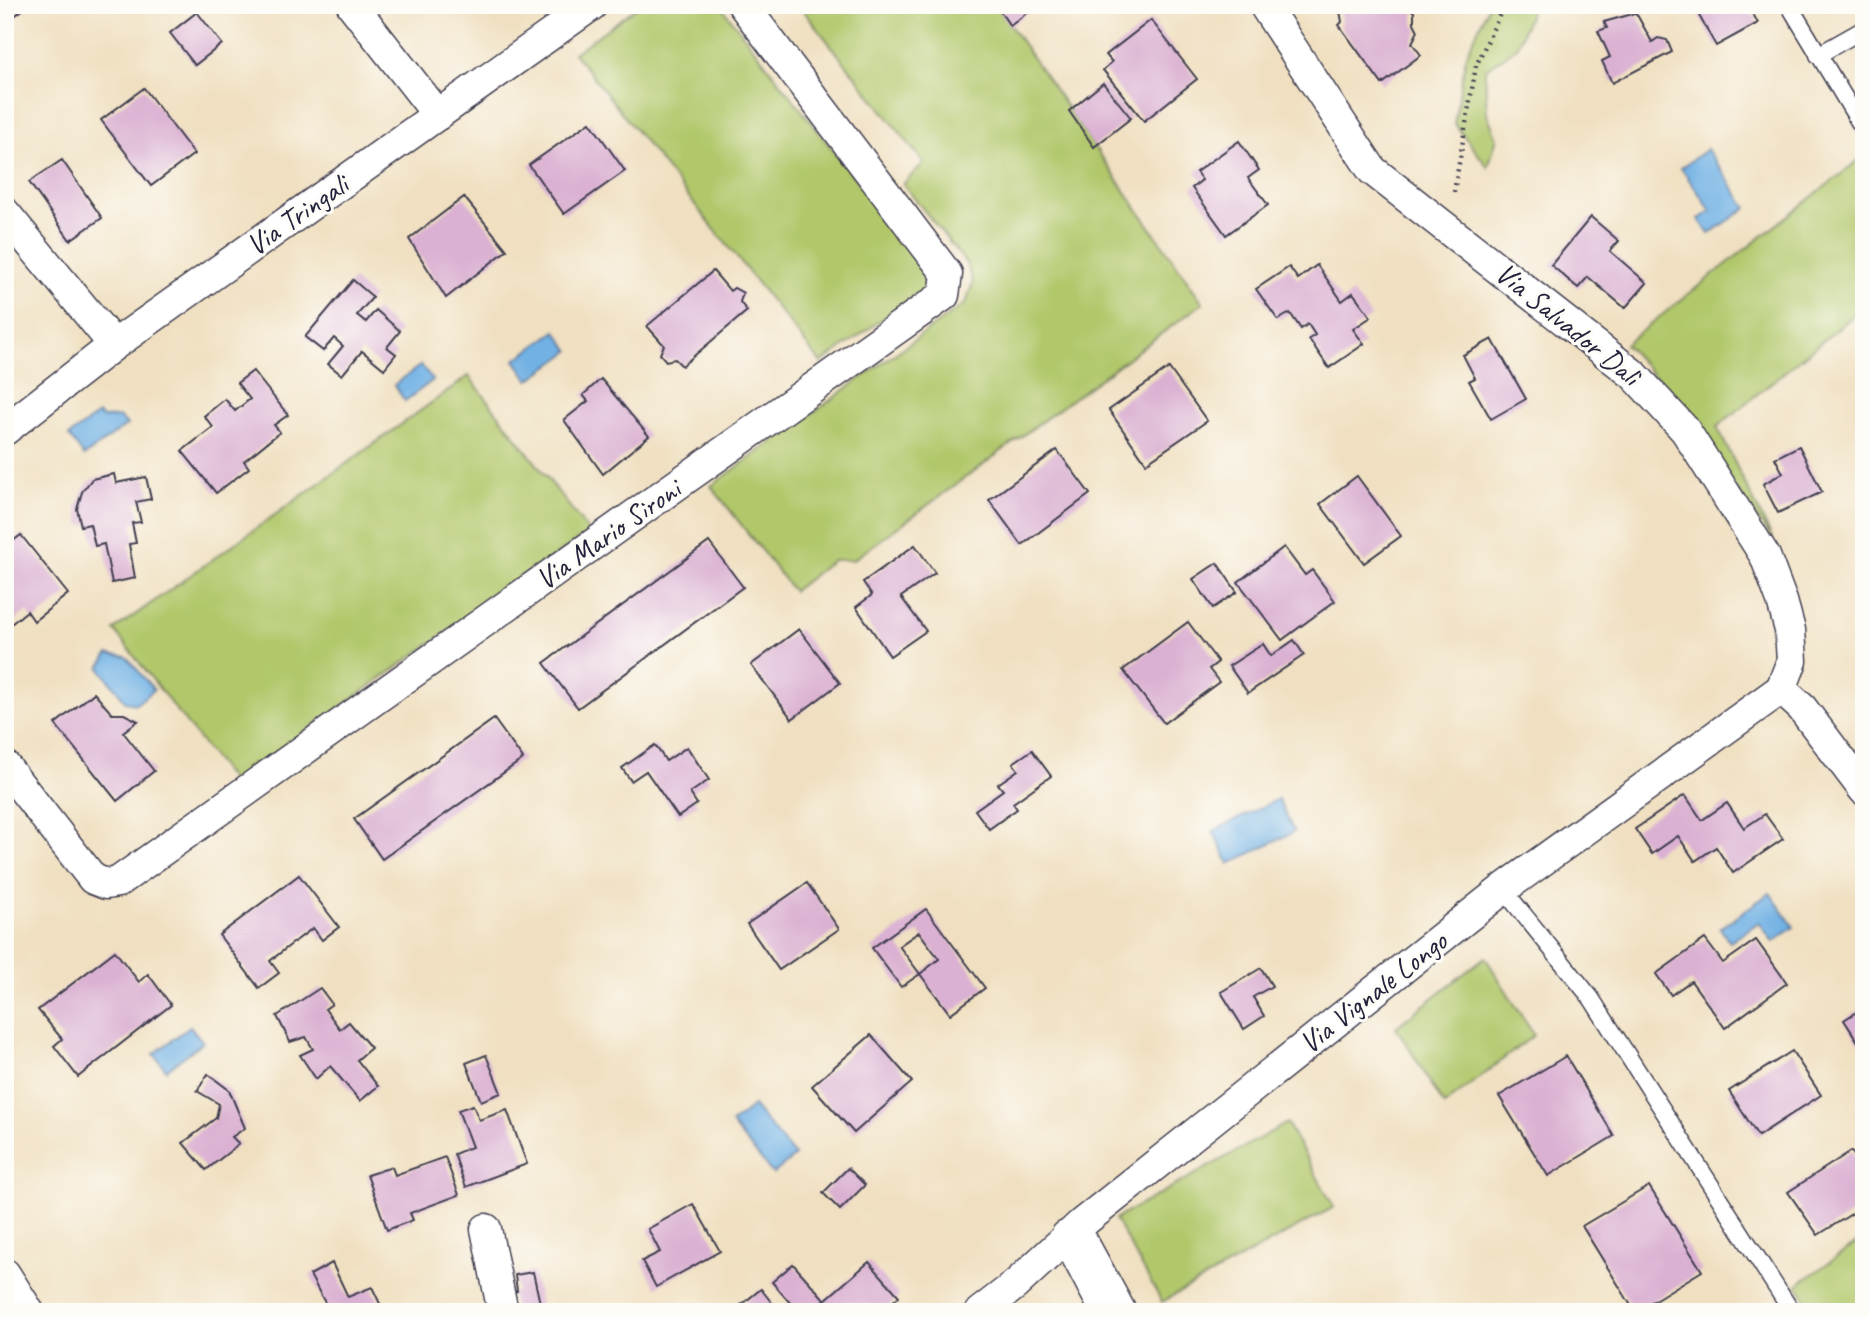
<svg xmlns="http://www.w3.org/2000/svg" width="1869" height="1317" font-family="Caveat,sans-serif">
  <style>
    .green { fill: #b1c76b; stroke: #6a7453; stroke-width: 2 }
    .water { fill: #71b1e4; stroke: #4a6a90; stroke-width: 2 }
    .building { fill: #dab1d2 }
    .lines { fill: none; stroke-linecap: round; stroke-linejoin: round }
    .lane-casing { stroke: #413e4f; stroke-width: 19 }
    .street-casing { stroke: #413e4f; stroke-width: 33 }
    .path { stroke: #413e4f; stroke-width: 4.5; stroke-dasharray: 2 5; stroke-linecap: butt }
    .lane { stroke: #fff; stroke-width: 16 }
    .street { stroke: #fff; stroke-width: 30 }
    .labels { text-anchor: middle; stroke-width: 6; stroke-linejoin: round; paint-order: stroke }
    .street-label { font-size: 30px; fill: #22223b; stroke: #fdfcf7 }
  </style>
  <rect width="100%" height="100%" fill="#fdfcf7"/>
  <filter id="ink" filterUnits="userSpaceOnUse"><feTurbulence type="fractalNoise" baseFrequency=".0143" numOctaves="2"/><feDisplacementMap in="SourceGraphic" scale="14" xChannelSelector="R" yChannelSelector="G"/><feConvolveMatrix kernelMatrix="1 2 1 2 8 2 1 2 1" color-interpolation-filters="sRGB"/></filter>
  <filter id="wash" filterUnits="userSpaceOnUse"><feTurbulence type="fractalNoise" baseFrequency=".00686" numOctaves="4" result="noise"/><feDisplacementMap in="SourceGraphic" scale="28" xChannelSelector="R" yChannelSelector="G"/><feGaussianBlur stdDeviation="1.57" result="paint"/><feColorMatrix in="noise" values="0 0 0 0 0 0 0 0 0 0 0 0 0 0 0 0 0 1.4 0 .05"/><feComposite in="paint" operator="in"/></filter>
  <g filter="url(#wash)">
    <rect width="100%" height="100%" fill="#f0e0c1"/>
    <g class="green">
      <polygon points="640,5 720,5 931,276 930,285 821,363 574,53"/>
      <polygon points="799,5 996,5 1203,303 853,560 833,560 793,591 711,486 966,303 973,282 966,263 903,184 924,163"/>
      <polygon points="1489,5 1533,5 1517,47 1485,70 1487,114 1497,138 1488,167 1454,123 1466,56"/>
      <polygon points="1864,156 1864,307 1717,427 1773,540 1657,379 1625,344"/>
      <polygon points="469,376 589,532 233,783 114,630"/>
      <polygon points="1485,957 1534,1035 1444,1105 1396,1027"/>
      <polygon points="1287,1123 1334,1207 1162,1302 1115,1219"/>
      <polygon points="1864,1238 1864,1312 1814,1312 1797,1285"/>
    </g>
    <g class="water">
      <polygon points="1707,149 1747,208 1709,234 1699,219 1711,211 1681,168"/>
      <polygon points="556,331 570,351 529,380 515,360"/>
      <polygon points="421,365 433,380 405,401 394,385"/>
      <polygon points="98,414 103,418 119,417 127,425 84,456 69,436"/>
      <polygon points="108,654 127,657 154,690 136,704 126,702 100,668"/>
      <polygon points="1278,799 1294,832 1229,864 1213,831"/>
      <polygon points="1770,893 1794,927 1773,942 1759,922 1730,942 1720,928"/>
      <polygon points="190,1026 203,1042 166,1070 154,1054"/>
      <polygon points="753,1106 795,1156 773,1174 731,1124"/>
    </g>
    <g id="blocks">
      <g class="building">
        <polygon points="5,5 29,5 5,23"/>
        <polygon points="996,5 1037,5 1010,26"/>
        <polygon points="1356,5 1405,5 1414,12 1414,23 1418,31 1412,43 1421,55 1382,84 1339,25 1342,22 1340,11 1344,7"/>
        <polygon points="1693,5 1748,5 1758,23 1716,46"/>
        <polygon points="197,12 222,44 195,65 170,33"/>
        <polygon points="1636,13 1652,42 1658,38 1667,40 1672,52 1612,83 1602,61 1610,57 1598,31 1607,28 1604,22"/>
        <polygon points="1151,20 1197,79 1144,121 1103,70 1112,62 1106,55"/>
        <polygon points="1103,83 1131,118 1094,147 1069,111"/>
        <polygon points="144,88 194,154 151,186 101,120"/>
        <polygon points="590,122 625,171 564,214 529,165"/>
        <polygon points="1239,141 1259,170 1248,178 1268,205 1226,235 1192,188 1202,180 1196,172"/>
        <polygon points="62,160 102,218 70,240 29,182"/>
        <polygon points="464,197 507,250 446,298 409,239"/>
        <polygon points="1591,217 1619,241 1610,251 1647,283 1625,308 1588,277 1578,288 1551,265"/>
        <polygon points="1317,265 1342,301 1353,293 1371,317 1353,329 1364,344 1329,368 1309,339 1315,335 1308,324 1301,329 1290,313 1278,320 1256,289 1289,267 1298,279"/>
        <polygon points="713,271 730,291 734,288 743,293 740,302 747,311 682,366 675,359 666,361 660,354 664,345 647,326"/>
        <polygon points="353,280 373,297 357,315 366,322 376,310 400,331 387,347 396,354 384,369 362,351 342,375 328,364 343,346 334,338 323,351 305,337"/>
        <polygon points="1492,339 1526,399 1491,419 1469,381 1475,378 1463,355"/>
        <polygon points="1169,368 1207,421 1146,463 1109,410"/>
        <polygon points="253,371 288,415 274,425 280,432 244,461 249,468 216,493 182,451 213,427 204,416 225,399 235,411 250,399 237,383"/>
        <polygon points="601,379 649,436 603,474 564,420 588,401 583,395"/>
        <polygon points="1799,446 1822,492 1778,513 1763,484 1783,473 1775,458"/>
        <polygon points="1057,450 1090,494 1022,545 989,500"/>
        <polygon points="114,474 116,483 146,477 151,499 136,502 141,522 132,523 136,543 129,544 135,578 112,583 104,544 95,546 90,524 81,526 77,509 82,492 92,479"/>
        <polygon points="1357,476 1401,536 1364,563 1320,504"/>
        <polygon points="21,535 68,594 34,621 27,611 5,629 5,547"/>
        <polygon points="709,542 743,587 578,708 544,663"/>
        <polygon points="915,545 935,573 901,597 926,631 890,656 856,607 872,595 863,582"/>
        <polygon points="1284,547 1305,575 1312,570 1335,601 1282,640 1238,582"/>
        <polygon points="1217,563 1237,592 1213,608 1193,579"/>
        <polygon points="1188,622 1218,662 1209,669 1219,682 1164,723 1123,670"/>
        <polygon points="799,629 840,683 792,719 751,665"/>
        <polygon points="1294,640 1304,655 1248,693 1229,666 1263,644 1271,656"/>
        <polygon points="94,693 112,714 124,714 138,721 123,732 154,771 117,801 55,724"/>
        <polygon points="494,719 523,759 382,859 354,819"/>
        <polygon points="655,745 666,761 687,747 709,780 690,793 697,804 678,817 646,771 631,781 622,768"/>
        <polygon points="1032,750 1051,776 1013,803 1017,809 989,829 975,810 1003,790 998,784 1018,770 1013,763"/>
        <polygon points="1685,795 1702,820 1727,803 1744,828 1765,814 1783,839 1733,873 1716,847 1695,861 1678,836 1652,854 1635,829"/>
        <polygon points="299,875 339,927 322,940 313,928 289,946 270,961 279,973 259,988 219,935"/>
        <polygon points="5,879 12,888 5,893"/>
        <polygon points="807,883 839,929 779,970 747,924"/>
        <polygon points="926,909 985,988 950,1014 920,974 939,959 919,932 899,946 920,974 901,987 872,948"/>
        <polygon points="1705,939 1723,963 1756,940 1787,983 1725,1028 1691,981 1671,995 1656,974"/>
        <polygon points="115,951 139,982 148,974 171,1005 78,1077 54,1046 62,1039 38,1010"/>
        <polygon points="1261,968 1272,986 1253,997 1264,1016 1244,1029 1221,992"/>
        <polygon points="320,988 332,1004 325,1009 340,1029 349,1022 371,1048 357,1060 378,1086 360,1101 330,1066 316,1079 300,1055 313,1049 306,1037 290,1042 277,1016"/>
        <polygon points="1864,1007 1864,1051 1844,1020"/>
        <polygon points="871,1035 912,1082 854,1133 812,1086"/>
        <polygon points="1792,1051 1821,1095 1758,1136 1729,1091"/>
        <polygon points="486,1055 501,1093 481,1101 466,1063"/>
        <polygon points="1566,1056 1614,1136 1548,1176 1499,1096"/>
        <polygon points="208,1074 229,1090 245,1128 232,1137 239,1144 206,1170 183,1143 216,1118 219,1104 197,1091"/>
        <polygon points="473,1105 479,1120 507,1110 527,1164 466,1187 454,1154 472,1147 458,1110"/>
        <polygon points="1851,1151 1864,1170 1864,1206 1818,1235 1788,1192"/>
        <polygon points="445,1157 459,1195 410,1213 413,1220 387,1230 367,1175 392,1167 395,1175"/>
        <polygon points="848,1168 865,1185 840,1210 823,1193"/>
        <polygon points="1649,1186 1702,1271 1635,1312 1582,1226"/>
        <polygon points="693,1204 720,1251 656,1287 642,1261 660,1252 648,1229"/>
        <polygon points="869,1262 899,1296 882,1312 798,1312 772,1282 793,1264 825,1300"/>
        <polygon points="332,1263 348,1297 372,1287 384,1312 330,1312 310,1275"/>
        <polygon points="533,1272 542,1312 515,1312 511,1293 517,1291 515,1275"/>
        <polygon points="761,1289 779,1312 747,1312 741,1305"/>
      </g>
    </g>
  </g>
  <g filter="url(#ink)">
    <use href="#blocks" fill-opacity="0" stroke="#413e4f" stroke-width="2"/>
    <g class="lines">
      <g class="lane-casing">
        <g id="lane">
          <polyline points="1789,5 1864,130"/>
          <polyline points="1818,55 1864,29"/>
          <polyline points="1503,889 1591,998 1792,1312"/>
          <polyline points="1081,1224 1129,1312"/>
        </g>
      </g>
      <g class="street-casing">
        <g id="street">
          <polyline points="352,5 438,115"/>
          <polyline points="1264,5 1372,170 1634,375 1685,430 1765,556 1782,601 1790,630 1792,661 1781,689"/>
          <polyline points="5,213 114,345"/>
          <polyline points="5,430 114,345 592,5"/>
          <polyline points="1781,689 1802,708 1864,790"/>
          <polyline points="5,766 93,879 106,884 118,882 944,295 947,274 743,5"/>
          <polyline points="486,1229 503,1312"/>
          <polyline points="1066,1236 1106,1312"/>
          <polyline points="5,1274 29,1312"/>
          <polyline points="980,1312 1015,1285 1081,1224 1503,889 1781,689"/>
        </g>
      </g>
      <polyline class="path" points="1454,192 1476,66 1504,5"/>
      <use href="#lane" class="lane"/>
      <use href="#street" class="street"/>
    </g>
  </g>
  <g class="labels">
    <g class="street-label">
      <text transform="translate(297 215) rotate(-35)" y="10">Via Tringali</text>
      <text transform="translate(1568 324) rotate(39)" y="10">Via Salvador Dalì</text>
      <text transform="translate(608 534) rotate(-35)" y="10">Via Mario Sironi</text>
      <text transform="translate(1373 992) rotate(-38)" y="10">Via Vignale Longo</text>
    </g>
  </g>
  <rect width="1869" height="1317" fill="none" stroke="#fdfcf7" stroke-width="28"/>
</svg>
